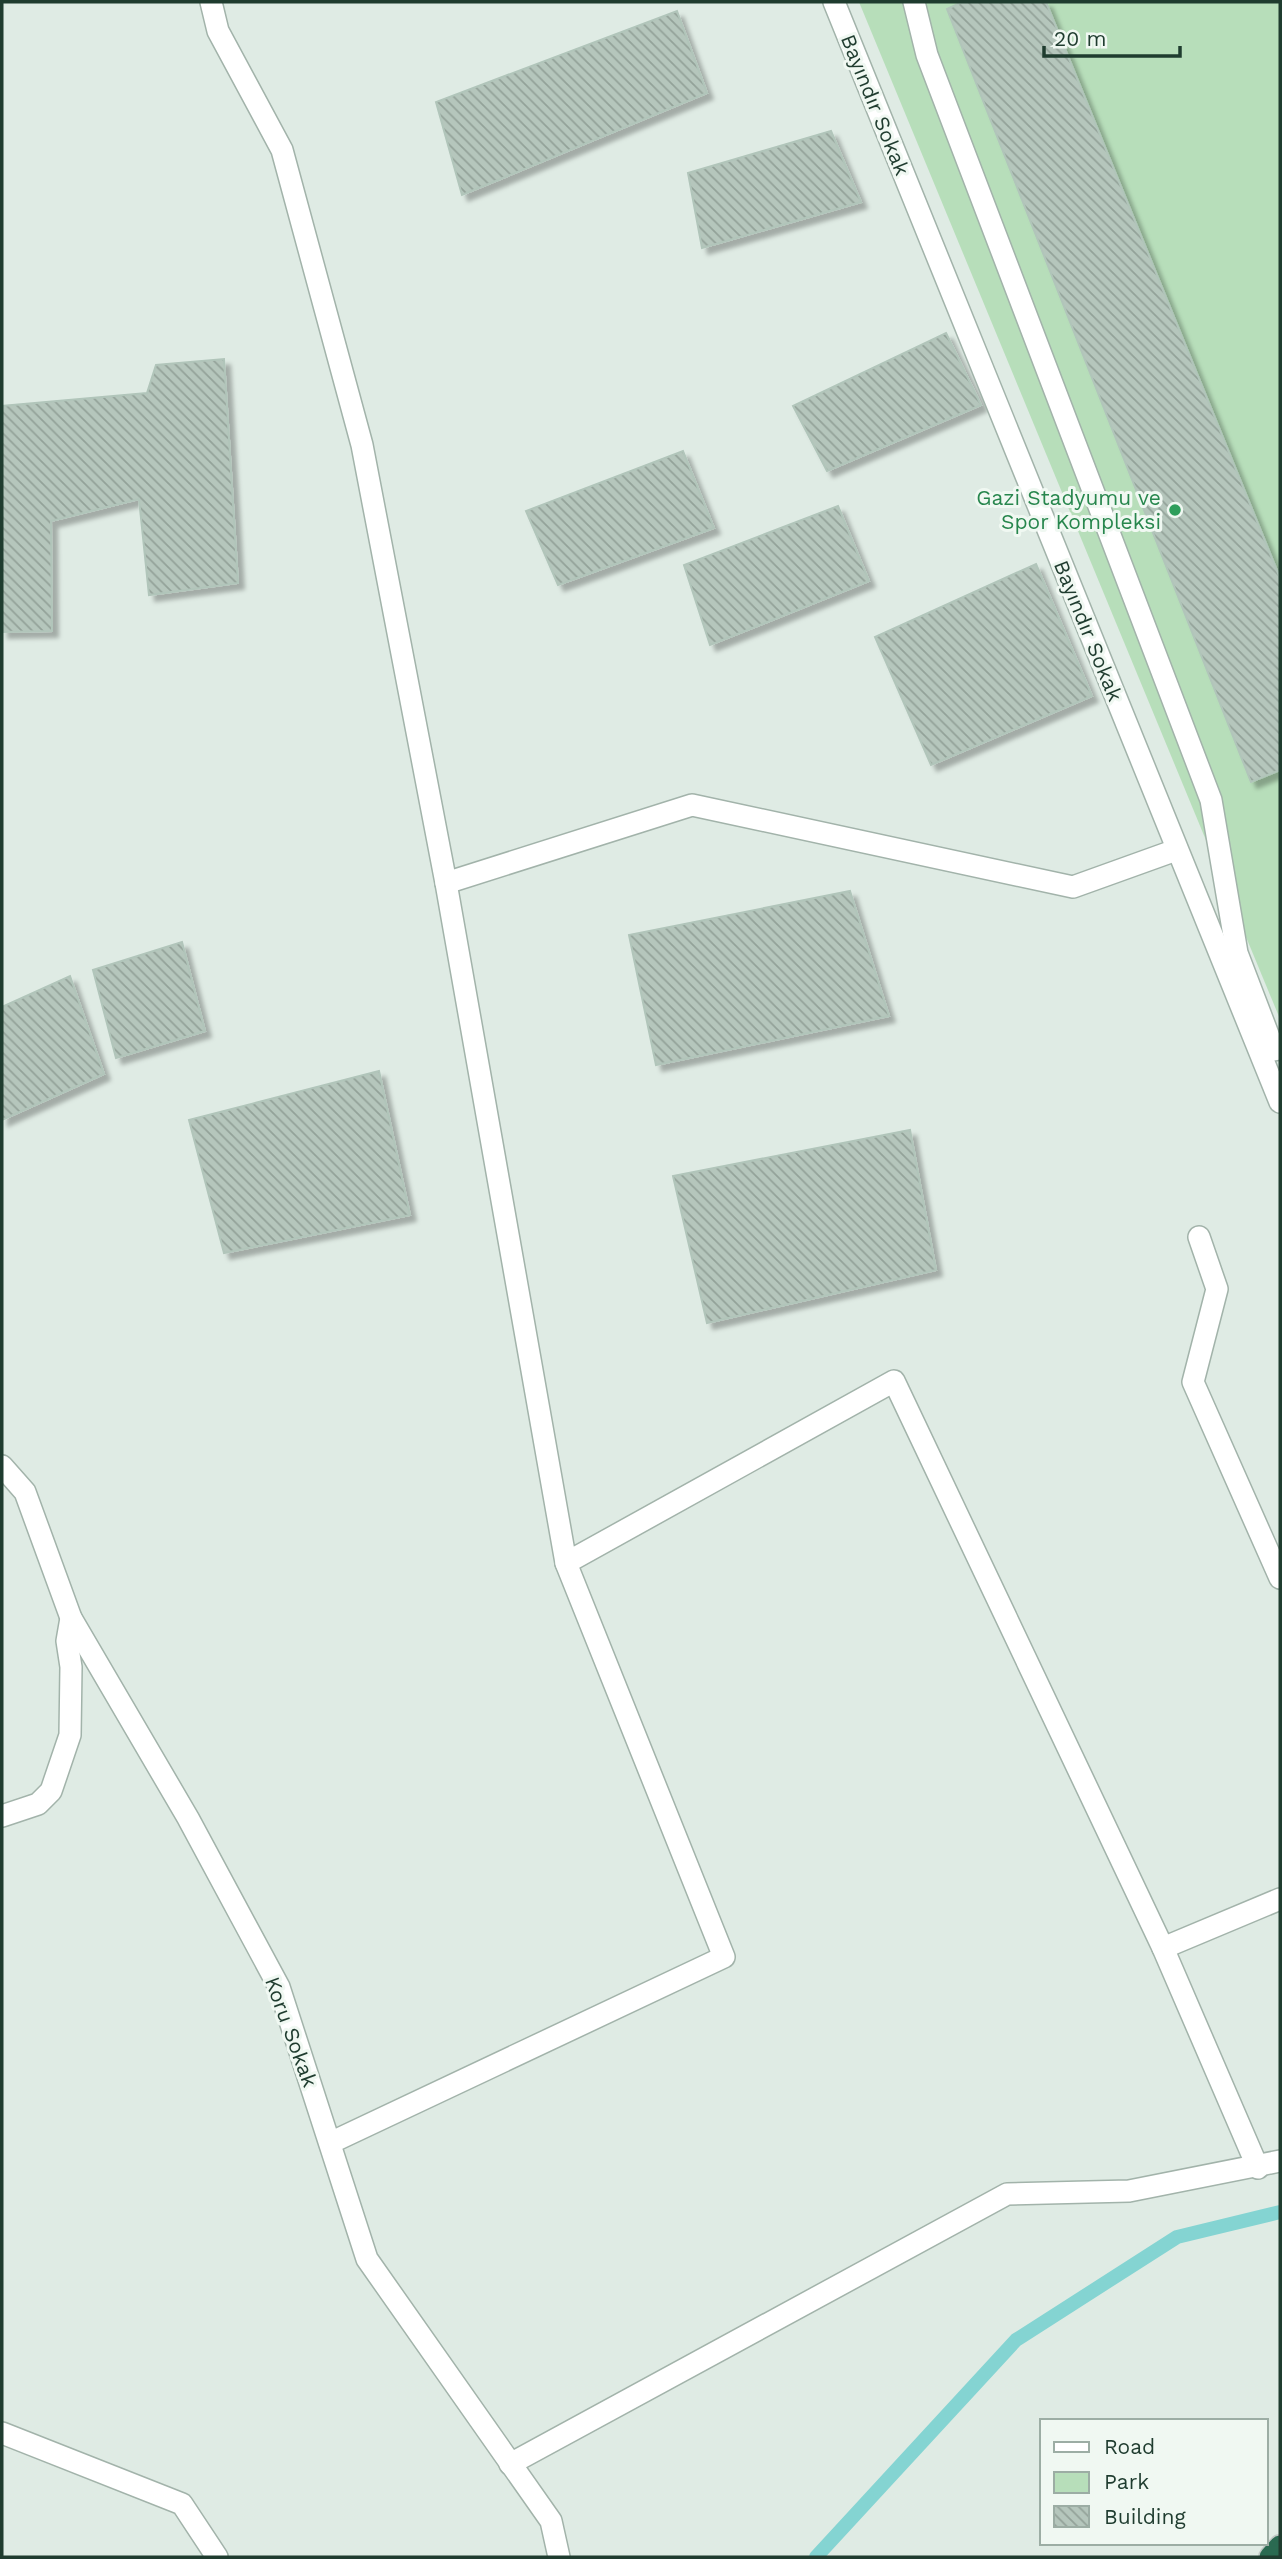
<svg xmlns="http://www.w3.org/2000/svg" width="1282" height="2559" font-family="'Work Sans',sans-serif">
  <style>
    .green { fill: #b7deba }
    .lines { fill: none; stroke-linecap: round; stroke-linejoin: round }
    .stream { stroke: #84d4d2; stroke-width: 14 }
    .building { fill: url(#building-back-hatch); stroke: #b1c5ba; stroke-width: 2; filter: url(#shadow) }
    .street-casing { stroke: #a2b3aa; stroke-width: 24 }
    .highway-casing { stroke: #c0c8c5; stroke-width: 24 }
    .street { stroke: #fff; stroke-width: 21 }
    .highway { stroke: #2a6a51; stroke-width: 21 }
    .leisure-dot { fill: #2e9e5b; stroke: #f0f8f2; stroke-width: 2.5 }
    .labels { text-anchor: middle; stroke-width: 6; stroke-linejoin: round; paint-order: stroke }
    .street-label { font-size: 21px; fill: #1f3c2f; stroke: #f0f8f2 }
    .leisure-label { font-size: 21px; fill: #27864d; stroke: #f0f8f2; text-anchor: end }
  </style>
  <defs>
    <pattern id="building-back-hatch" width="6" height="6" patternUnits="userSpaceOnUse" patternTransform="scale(1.75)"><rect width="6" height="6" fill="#b5c6bc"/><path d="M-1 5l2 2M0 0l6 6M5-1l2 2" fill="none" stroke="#93a299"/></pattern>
    <filter id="shadow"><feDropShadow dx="6" dy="6" stdDeviation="2" flood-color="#0004"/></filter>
  </defs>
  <rect width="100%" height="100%" fill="#dfebe4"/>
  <polygon class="green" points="859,2 1280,2 1280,1019"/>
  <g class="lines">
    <polyline class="stream" points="816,2557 1016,2340 1177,2237 1280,2212"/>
  </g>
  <g class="building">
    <polygon points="962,2 1046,2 1280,578 1280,770 1251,782 947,9"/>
    <polygon points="677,11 707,93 462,195 436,102"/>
    <polygon points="831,131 861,202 702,248 688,173"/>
    <polygon points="946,333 981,405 827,471 793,406"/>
    <polygon points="224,359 238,583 149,595 139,499 51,521 52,631 2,632 2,406 147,393 156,365"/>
    <polygon points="683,451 714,528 558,585 526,511"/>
    <polygon points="838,506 869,581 710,645 684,565"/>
    <polygon points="1036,564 1092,696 931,765 875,637"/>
    <polygon points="850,891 889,1016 656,1065 629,935"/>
    <polygon points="182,942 205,1031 116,1058 93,970"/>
    <polygon points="70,976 104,1074 2,1120 2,1007"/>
    <polygon points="379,1071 410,1215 224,1253 189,1120"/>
    <polygon points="910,1130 936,1270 707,1323 673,1176"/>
  </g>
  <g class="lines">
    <g class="street-casing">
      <g id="street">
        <polyline points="211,2 218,31 282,150 362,445 446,883 566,1563 894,1381 1163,1948 1258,2168"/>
        <polyline points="834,2 1280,1102"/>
        <polyline points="914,2 927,55 1211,800 1237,953 1274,1050 1280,1049"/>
        <polyline points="446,883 692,805 1073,887 1176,850"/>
        <polyline points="1199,1237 1217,1289 1193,1382 1280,1578"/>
        <polyline points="2,1466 25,1492 71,1618 188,1818 279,1987 367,2259 551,2521 559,2557"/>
        <polyline points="2,1816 38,1804 51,1791 70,1735 71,1667 67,1641 71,1618"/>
        <polyline points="1163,1948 1280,1899"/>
        <polyline points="330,2143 724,1957 566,1563"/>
        <polyline points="2,2433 182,2504 217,2557"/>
        <polyline points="510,2464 1007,2194 1129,2191 1280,2161"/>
      </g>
    </g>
    <g class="highway-casing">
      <polyline id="highway" points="1270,2557 1280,2546"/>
    </g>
    <use href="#street" class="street"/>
    <use href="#highway" class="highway"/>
  </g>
  <circle class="leisure-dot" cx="1175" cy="510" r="7"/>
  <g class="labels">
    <g class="street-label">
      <text transform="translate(875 105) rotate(68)" y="7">Bayındır Sokak</text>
      <text transform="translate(1088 631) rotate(68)" y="7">Bayındır Sokak</text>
      <text transform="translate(291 2032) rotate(70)" y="7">Koru Sokak</text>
    </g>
    <g class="leisure-label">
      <text x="1161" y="505">Gazi Stadyumu ve<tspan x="1161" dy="24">Spor Kompleksi</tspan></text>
    </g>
  </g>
  <rect width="1282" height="2559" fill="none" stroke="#1f3c2f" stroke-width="7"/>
  <rect x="1040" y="2419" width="228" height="126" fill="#f0f8f2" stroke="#9cada4" stroke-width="2"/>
  <rect x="1054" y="2442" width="35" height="10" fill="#ffffff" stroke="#9cada4" stroke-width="2"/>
  <text x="1104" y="2454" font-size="21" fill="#1f3c2f">Road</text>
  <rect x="1054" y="2472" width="35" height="21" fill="#b7deba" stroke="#9cada4" stroke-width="2"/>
  <text x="1104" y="2489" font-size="21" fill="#1f3c2f">Park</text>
  <rect x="1054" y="2506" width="35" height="21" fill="url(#building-back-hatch)" stroke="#9cada4" stroke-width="2"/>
  <text x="1104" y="2524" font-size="21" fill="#1f3c2f">Building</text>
  <path d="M1044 46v10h136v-10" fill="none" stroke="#1f3c2f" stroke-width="3.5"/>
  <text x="1054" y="46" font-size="21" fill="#1f3c2f" stroke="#f0f8f2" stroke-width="5" paint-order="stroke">20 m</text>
</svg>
